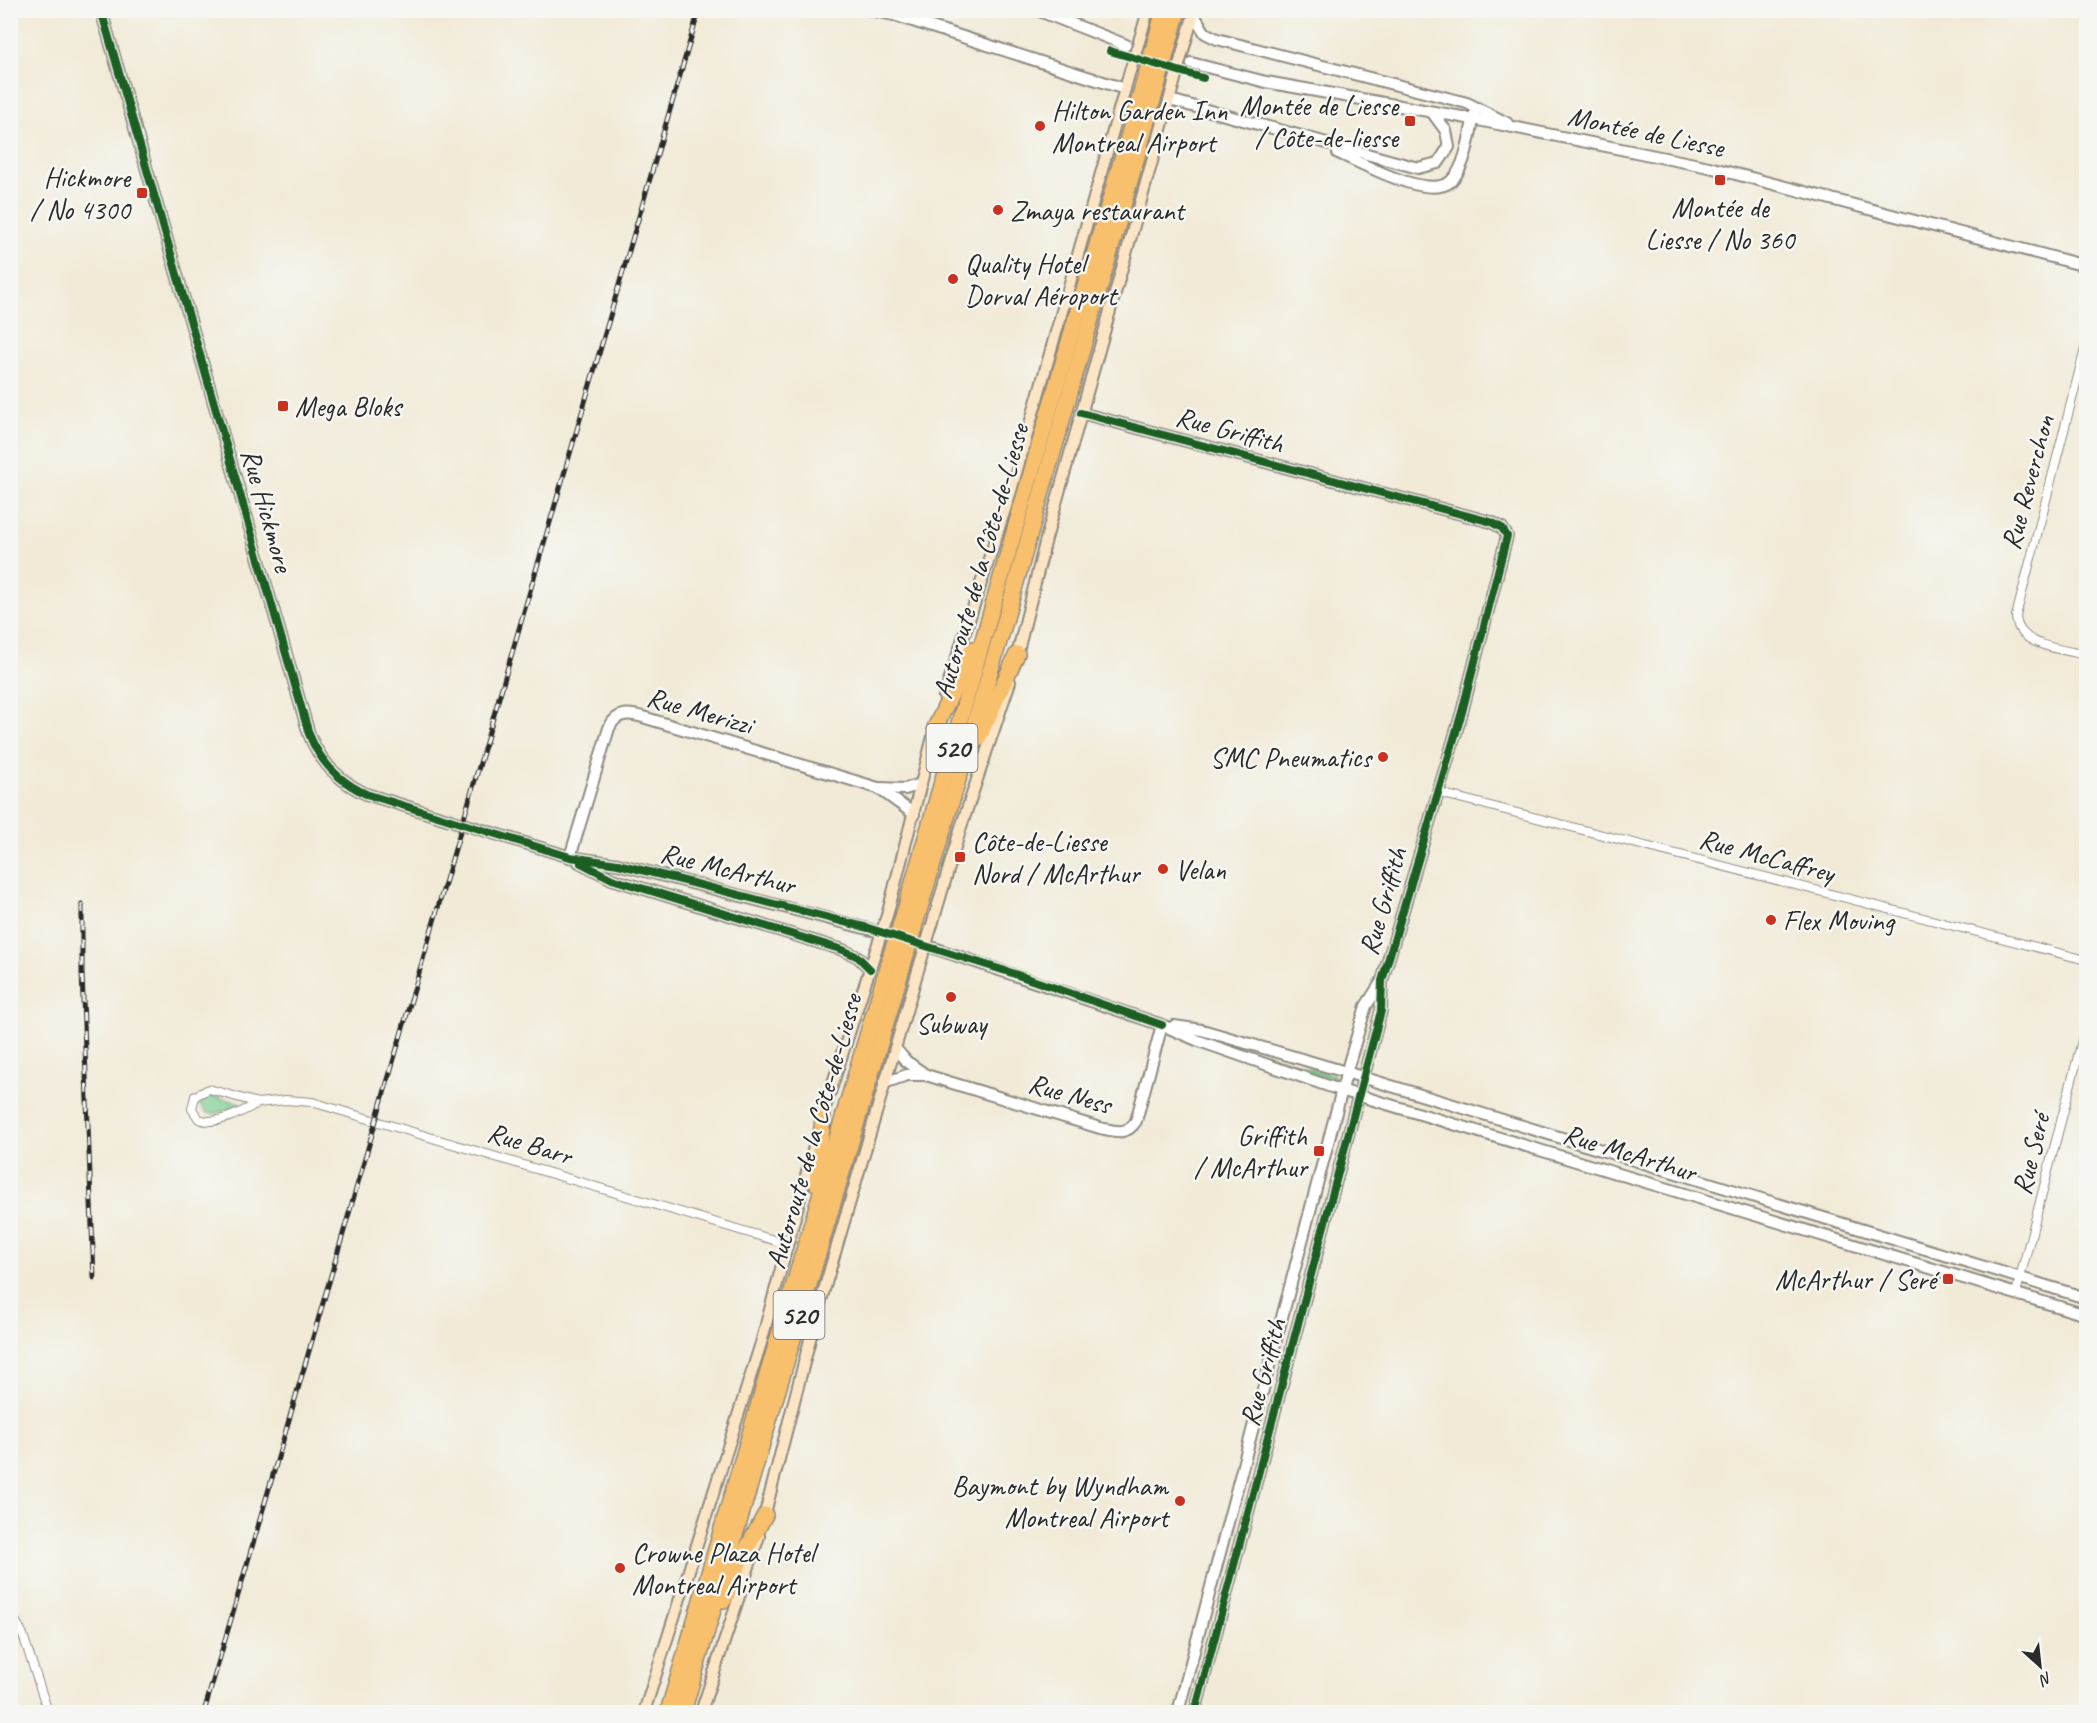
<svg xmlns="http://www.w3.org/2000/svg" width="2097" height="1723" font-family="Caveat,sans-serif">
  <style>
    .green { fill: #7bce90; stroke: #537c5e; stroke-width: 1.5 }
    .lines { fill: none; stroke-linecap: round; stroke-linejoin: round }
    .tertiary-tunnel { stroke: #c9c4b5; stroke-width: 10; stroke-dasharray: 10 5; stroke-linecap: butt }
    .minor-casing { stroke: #8e8a81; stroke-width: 10 }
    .tertiary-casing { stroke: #8e8a81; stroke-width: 14 }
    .secondary-casing { stroke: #8e8a81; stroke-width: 14 }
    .motorway-casing { stroke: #8e8a81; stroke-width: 18 }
    .minor { stroke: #fff; stroke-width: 8 }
    .tertiary { stroke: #fff; stroke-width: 10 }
    .secondary { stroke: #fce5c4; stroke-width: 10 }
    .motorway { stroke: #f8bf6c; stroke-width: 15 }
    .rail-casing { stroke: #2b2b2b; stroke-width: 5 }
    .rail { stroke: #f6f6f2; stroke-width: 3; stroke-dasharray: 9; stroke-linecap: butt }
    .secondary-bridge-casing { stroke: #8e8a81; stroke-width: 14; stroke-linecap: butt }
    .motorway-bridge-casing { stroke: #8e8a81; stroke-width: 18; stroke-linecap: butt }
    .secondary-bridge { stroke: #fce5c4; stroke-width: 10 }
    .motorway-bridge { stroke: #f8bf6c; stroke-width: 15 }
    .cycleway-casing { stroke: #f6f6f2; stroke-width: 11 }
    .cycleway { stroke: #1b5e20; stroke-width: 8 }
    .poi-dot { fill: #c8321e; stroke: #f6f6f2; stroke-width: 2 }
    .labels { text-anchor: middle; stroke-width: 5; stroke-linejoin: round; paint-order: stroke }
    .shield { fill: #f6f6f2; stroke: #686867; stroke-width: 1.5 }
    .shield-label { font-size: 27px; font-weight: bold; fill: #2b2b2b }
    .poi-label { font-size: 28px; fill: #2b2b2b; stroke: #f6f6f2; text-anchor: start }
    .street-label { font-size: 28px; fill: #2b2b2b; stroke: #f6f6f2 }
  </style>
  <rect width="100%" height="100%" fill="#f6f6f2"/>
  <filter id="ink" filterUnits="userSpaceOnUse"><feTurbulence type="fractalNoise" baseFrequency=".0167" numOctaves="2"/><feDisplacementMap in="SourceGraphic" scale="12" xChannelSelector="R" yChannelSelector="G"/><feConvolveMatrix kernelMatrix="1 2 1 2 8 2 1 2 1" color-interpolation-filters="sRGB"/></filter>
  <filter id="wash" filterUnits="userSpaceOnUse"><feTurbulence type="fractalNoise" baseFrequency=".008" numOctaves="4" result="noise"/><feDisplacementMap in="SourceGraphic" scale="24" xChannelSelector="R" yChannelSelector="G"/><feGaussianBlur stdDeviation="1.35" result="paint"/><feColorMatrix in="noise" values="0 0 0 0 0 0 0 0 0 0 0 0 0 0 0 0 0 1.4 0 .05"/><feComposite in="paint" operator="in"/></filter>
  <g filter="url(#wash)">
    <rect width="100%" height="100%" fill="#f1ead7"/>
    <g class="green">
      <polygon points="1249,1049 1334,1075 1336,1080 1333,1081 1248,1052"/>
      <polygon points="209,1095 240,1103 240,1106 214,1114 207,1113 200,1105 203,1097"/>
    </g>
  </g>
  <g filter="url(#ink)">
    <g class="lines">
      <polyline class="tertiary-tunnel" points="873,930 932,947"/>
      <g class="minor-casing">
        <g id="minor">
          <path d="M2086,345L2016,616C2017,647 2063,649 2086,655"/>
          <polyline points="1436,792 2086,960"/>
          <path d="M258,1103C242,1112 217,1126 199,1119L192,1109L195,1096L209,1089L258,1103L286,1100L312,1102L787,1244"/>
          <polyline points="2016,1293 2086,1026"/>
          <polyline points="10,1611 23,1635 48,1712"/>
        </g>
      </g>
      <g class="tertiary-casing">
        <g id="tertiary">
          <path d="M101,10L309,734C320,762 338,781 366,794L570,857L618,864L872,930"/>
          <polyline points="869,10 894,15 1125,89"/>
          <polyline points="1037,10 1126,45"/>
          <polyline points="1194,15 1205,33 1217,39 1467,103 1507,123"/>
          <polyline points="1191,63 1266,82 1473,119 1709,167 2086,266"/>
          <polyline points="1170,100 1418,168 1438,163 1449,147 1446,131 1432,112"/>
          <path d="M1338,153C1362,163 1429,201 1451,181C1466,167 1470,134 1474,115"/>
          <polyline points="1081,413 1491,522 1502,528 1507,536 1462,712 1382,981 1381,1011 1195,1712"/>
          <polyline points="879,788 905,789 921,784"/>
          <path d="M570,857L609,728C617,711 630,713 646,718L878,788L914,814"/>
          <polyline points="579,862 612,879 843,950 858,957 870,969"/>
          <polyline points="934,948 1162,1025 1199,1041 1334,1088 2086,1315"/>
          <polyline points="1174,1026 1202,1030 1339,1070 2086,1298"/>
          <path d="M895,1048L906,1061L926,1075L1100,1128C1115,1131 1127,1136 1136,1121L1162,1025"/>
          <polyline points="884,1083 907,1075 926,1075"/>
          <polyline points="1178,1712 1349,1063 1366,1006 1382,981"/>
        </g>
      </g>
      <g class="secondary-casing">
        <g id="secondary">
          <polyline points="1143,28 1148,10"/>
          <polyline points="1186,40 1195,10"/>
          <polyline points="1016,659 1046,539 1174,83"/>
          <polyline points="944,697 1011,491 1130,71"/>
          <polyline points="888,912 937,721"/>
          <polyline points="932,925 961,827 1010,682"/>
          <polyline points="821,1120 875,953"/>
          <polyline points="763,1521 814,1324 919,967"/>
          <polyline points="644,1712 761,1343 817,1135"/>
          <polyline points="701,1712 759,1536"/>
        </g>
      </g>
      <g class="motorway-casing">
        <g id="motorway">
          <polyline points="1158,32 1164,10"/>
          <polyline points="1171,36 1178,10"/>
          <polyline points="935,728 973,649"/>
          <polyline points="978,739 1017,654"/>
          <polyline points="903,917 1146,75"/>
          <polyline points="916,921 1004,625 1159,79"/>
          <polyline points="817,1184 823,1116"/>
          <polyline points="724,1600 740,1561 765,1515"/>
          <polyline points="668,1712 890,958"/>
          <polyline points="683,1712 904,962"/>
        </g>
      </g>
      <use href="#minor" class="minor"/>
      <use href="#tertiary" class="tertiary"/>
      <use href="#secondary" class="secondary"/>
      <use href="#motorway" class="motorway"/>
      <g class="rail-casing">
        <g id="rail">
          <polyline points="82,904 82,973 94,1278"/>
          <polyline points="204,1712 699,10"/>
        </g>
      </g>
      <use href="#rail" class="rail"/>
      <g class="secondary-bridge-casing">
        <g id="secondary-bridge">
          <polyline points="1130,71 1143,28"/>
          <polyline points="1174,83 1186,40"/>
          <polyline points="875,953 888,912"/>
          <polyline points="919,967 932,925"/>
        </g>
      </g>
      <g class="motorway-bridge-casing">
        <g id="motorway-bridge">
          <polyline points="1146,75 1158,32"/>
          <polyline points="1159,79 1171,36"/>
          <polyline points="890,958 903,917"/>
          <polyline points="904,962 916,921"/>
        </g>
      </g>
      <use href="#secondary-bridge" class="secondary-bridge"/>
      <use href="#motorway-bridge" class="motorway-bridge"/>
      <g class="cycleway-casing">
        <g id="cycleway">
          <path d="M101,10L309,734C320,762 338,781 366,794L570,857L618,864L868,928L1009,972L1162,1025"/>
          <polyline points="1110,51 1203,78"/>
          <polyline points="1081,413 1491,522 1502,528 1507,536 1462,712 1382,981 1381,1011 1195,1712"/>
          <polyline points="581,863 612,879 843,950 858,957 870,969"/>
        </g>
      </g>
      <use href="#cycleway" class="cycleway"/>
    </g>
  </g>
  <g class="poi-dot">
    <rect x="1404" y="115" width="12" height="12" rx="3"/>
    <circle cx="1040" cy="126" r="6"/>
    <rect x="1714" y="174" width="12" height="12" rx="3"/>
    <rect x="136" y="187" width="12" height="12" rx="3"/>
    <circle cx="998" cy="210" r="6"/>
    <circle cx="953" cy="279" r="6"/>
    <rect x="277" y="400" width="12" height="12" rx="3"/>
    <circle cx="1383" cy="757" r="6"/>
    <rect x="954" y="851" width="12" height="12" rx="3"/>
    <circle cx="1163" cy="869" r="6"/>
    <circle cx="1771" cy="920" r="6"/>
    <circle cx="951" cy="997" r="6"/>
    <rect x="1313" y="1145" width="12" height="12" rx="3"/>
    <rect x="1942" y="1273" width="12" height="12" rx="3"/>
    <circle cx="1180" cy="1501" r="6"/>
    <circle cx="620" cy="1568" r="6"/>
  </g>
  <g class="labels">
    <g class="shield">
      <rect x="926.5" y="724" width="51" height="48" rx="4.5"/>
      <rect x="773.5" y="1291" width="51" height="48" rx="4.5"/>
    </g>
    <g class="shield-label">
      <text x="952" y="757">520</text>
      <text x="799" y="1324">520</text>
    </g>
    <g class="poi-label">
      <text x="1398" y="115" text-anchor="end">Montée de Liesse<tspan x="1398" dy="32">/ Côte-de-liesse</tspan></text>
      <text x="1052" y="120">Hilton Garden Inn<tspan x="1052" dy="32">Montreal Airport</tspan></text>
      <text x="130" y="187" text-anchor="end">Hickmore<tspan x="130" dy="32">/ No 4300</tspan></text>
      <text x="1720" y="217" text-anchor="middle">Montée de<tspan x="1720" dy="32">Liesse / No 360</tspan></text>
      <text x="1010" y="220">Zmaya restaurant</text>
      <text x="965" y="273">Quality Hotel<tspan x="965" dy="32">Dorval Aéroport</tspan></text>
      <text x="295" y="416">Mega Bloks</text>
      <text x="1371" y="767" text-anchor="end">SMC Pneumatics</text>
      <text x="972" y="851">Côte-de-Liesse<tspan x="972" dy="32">Nord / McArthur</tspan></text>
      <text x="1175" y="879">Velan</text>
      <text x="1783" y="930">Flex Moving</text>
      <text x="951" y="1033" text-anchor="middle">Subway</text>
      <text x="1307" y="1145" text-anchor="end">Griffith<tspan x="1307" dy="32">/ McArthur</tspan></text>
      <text x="1936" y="1289" text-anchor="end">McArthur / Seré</text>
      <text x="1168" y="1495" text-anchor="end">Baymont by Wyndham<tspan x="1168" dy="32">Montreal Airport</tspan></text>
      <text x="632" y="1562">Crowne Plaza Hotel<tspan x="632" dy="32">Montreal Airport</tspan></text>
    </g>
    <g class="street-label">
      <text transform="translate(1646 131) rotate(12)" y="10">Montée de Liesse</text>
      <text transform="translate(1230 429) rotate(15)" y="10">Rue Griffith</text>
      <text transform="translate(2027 482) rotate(-75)" y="10">Rue Reverchon</text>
      <text transform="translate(268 510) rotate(74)" y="10">Rue Hickmore</text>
      <text transform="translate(980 561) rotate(-74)" y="10">Autoroute de la Côte-de-Liesse</text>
      <text transform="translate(700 710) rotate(16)" y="10">Rue Merizzi</text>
      <text transform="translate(1767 855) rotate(15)" y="10">Rue McCaffrey</text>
      <text transform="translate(728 868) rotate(14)" y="10">Rue McArthur</text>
      <text transform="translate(1382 901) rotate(-74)" y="10">Rue Griffith</text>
      <text transform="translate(1070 1093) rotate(16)" y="10">Rue Ness</text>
      <text transform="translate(813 1131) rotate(-74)" y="10">Autoroute de la Côte-de-Liesse</text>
      <text transform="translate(530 1143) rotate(17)" y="10">Rue Barr</text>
      <text transform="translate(1630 1152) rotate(17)" y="10">Rue McArthur</text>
      <text transform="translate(2030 1154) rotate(-76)" y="10">Rue Seré</text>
      <text transform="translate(1262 1372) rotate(-75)" y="10">Rue Griffith</text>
    </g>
  </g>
  <rect width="2097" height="1723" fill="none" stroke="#f6f6f2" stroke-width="36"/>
  <g transform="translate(2040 1666) rotate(153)" stroke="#f6f6f2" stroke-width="4.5" paint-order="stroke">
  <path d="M0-4.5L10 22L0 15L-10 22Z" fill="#2b2b2b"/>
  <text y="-9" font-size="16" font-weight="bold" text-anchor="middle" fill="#2b2b2b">N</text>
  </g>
</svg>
